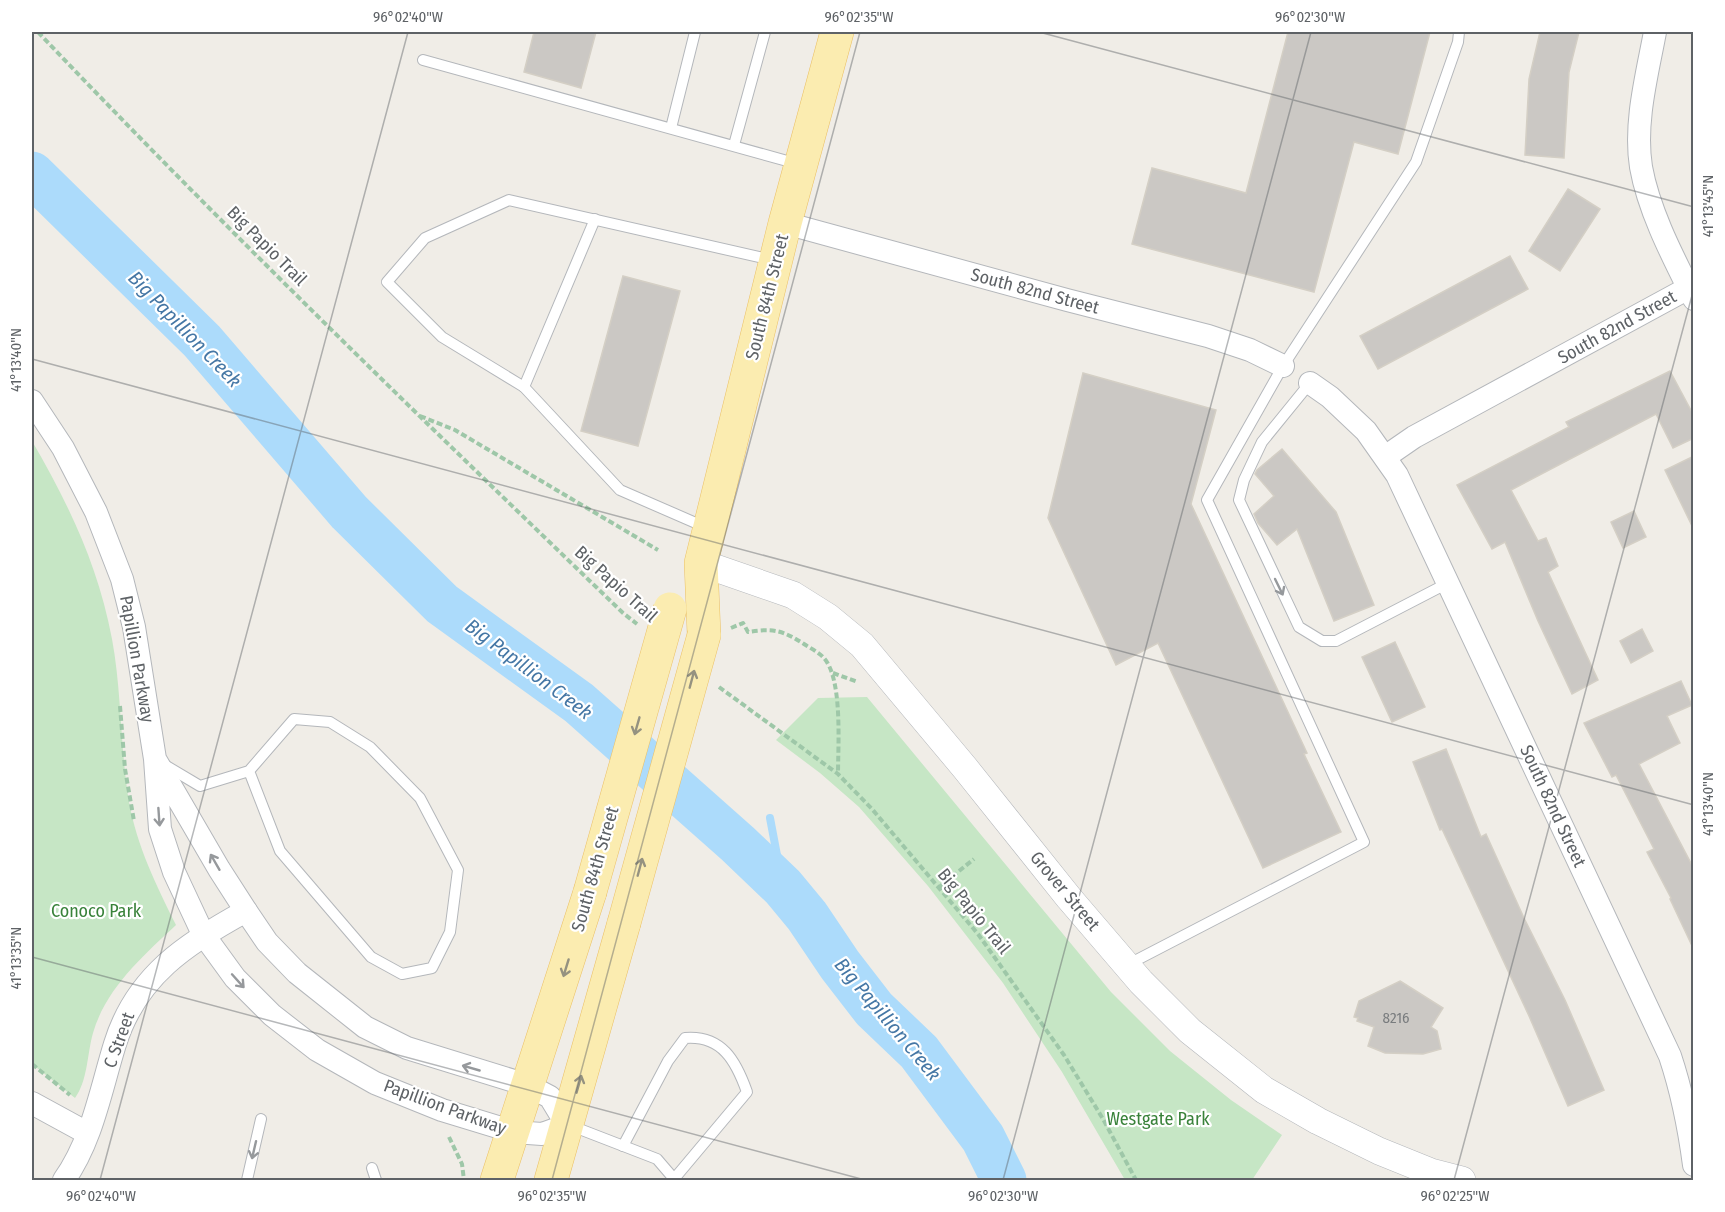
<svg xmlns="http://www.w3.org/2000/svg" width="1725" height="1212" font-family="'Fira Sans Condensed',sans-serif">
  <style>
    .green { fill: #c6e6c5 }
    .lines { fill: none; stroke-linecap: round; stroke-linejoin: round }
    .stream { stroke: #acdbfb; stroke-width: 8 }
    .river { stroke: #acdbfb; stroke-width: 45 }
    .building { fill: #cbc8c4; stroke: #d4cfc5; stroke-width: 1.5 }
    .service-casing { stroke: #b4b7bb; stroke-width: 12 }
    .minor-casing { stroke: #b4b7bb; stroke-width: 24 }
    .tertiary-casing { stroke: #b4b7bb; stroke-width: 28 }
    .primary-casing { stroke: #ebc065; stroke-width: 34 }
    .path { stroke: #9ec7a8; stroke-width: 4; stroke-dasharray: 6 3; stroke-linecap: butt }
    .service { stroke: #fff; stroke-width: 10 }
    .minor { stroke: #fff; stroke-width: 22 }
    .tertiary { stroke: #fff; stroke-width: 27 }
    .primary { stroke: #fbecb0; stroke-width: 33 }
    .primary-bridge-casing { stroke: #ebc065; stroke-width: 34; stroke-linecap: butt }
    .primary-bridge { stroke: #fbecb0; stroke-width: 33 }
    .oneway { stroke: #96999c }
    .oneway2 { stroke: #959280 }
    .ticks { fill: none; stroke: #5e6266; stroke-width: 1.5; stroke-opacity: 0.45 }
    .labels { text-anchor: middle; stroke-width: 4.5; stroke-linejoin: round; paint-order: stroke }
    .number-label { font-size: 15px; fill: #797c7e }
    .street-label { font-size: 18px; fill: #5e6266; stroke: #fff }
    .park-label { font-size: 18px; fill: #39823a; stroke: #fff }
    .water-label { font-size: 20px; font-style: italic; fill: #4577a5; stroke: #fff }
    .neatline { fill: none; stroke: #5e6266; stroke-width: 2 }
    .ticks-label { font-size: 15px; text-anchor: middle; fill: #5e6266 }
  </style>
  <rect width="100%" height="100%" fill="#f0ede7"/>
  <g class="green">
    <path d="M32,441C69,505 98,565 112,639C122,693 120,748 129,802C137,846 156,885 176,925C143,956 106,988 93,1033C87,1054 88,1080 75,1098L32,1064Z"/>
    <polygon points="867,697 1111,992 1170,1051 1231,1100 1282,1135 1252,1180 1125,1180 1062,1072 1003,983 928,886 859,807 820,773 776,740 818,698"/>
  </g>
  <g class="lines">
    <polyline class="stream" points="770,818 783,887"/>
    <polyline class="river" points="32,174 202,341 349,512 442,604 579,703 738,844 783,887 807,916 840,965 874,1009 919,1052 983,1138 1004,1180"/>
  </g>
  <g class="building">
    <polygon points="534,32 596,32 581,88 524,72"/>
    <polygon points="1288,32 1430,32 1398,154 1354,142 1314,292 1132,244 1152,168 1246,193"/>
    <polygon points="1540,32 1579,32 1569,72 1564,158 1525,155 1529,79"/>
    <polygon points="1568,189 1600,209 1560,271 1529,251"/>
    <polygon points="1510,256 1528,289 1378,369 1360,336"/>
    <polygon points="623,276 680,291 638,446 581,431"/>
    <polygon points="1670,371 1694,416 1694,438 1673,448 1656,414 1511,490 1538,541 1546,538 1558,566 1548,572 1598,680 1572,694 1538,621 1505,542 1492,549 1457,485 1569,427 1566,422"/>
    <polygon points="1083,373 1216,410 1191,504 1307,753 1304,754 1341,832 1263,868 1158,643 1116,665 1048,518"/>
    <polygon points="1282,449 1336,512 1374,605 1334,621 1297,529 1277,545 1258,523 1254,514 1274,496 1255,474 1257,470"/>
    <polygon points="1694,456 1694,530 1665,470"/>
    <polygon points="1634,511 1646,537 1623,548 1611,522"/>
    <polygon points="1642,629 1653,651 1631,663 1620,641"/>
    <polygon points="1395,642 1425,707 1392,722 1362,657"/>
    <polygon points="1681,681 1692,705 1667,716 1680,743 1639,764 1694,869 1694,950 1670,899 1671,898 1647,852 1654,849 1616,775 1612,777 1584,723"/>
    <polygon points="1446,749 1481,837 1486,834 1524,918 1565,1000 1604,1090 1568,1106 1529,1016 1442,829 1440,830 1413,762"/>
    <polygon points="1400,981 1443,1008 1431,1027 1437,1031 1441,1049 1423,1054 1385,1053 1368,1046 1374,1027 1357,1021 1358,1018 1354,1017 1359,1001"/>
  </g>
  <g class="lines">
    <g class="service-casing">
      <g id="service">
        <polyline points="423,60 798,164"/>
        <polyline points="671,128 695,32"/>
        <polyline points="734,145 765,32"/>
        <polyline points="1310,383 1262,442 1244,480 1239,500 1299,627 1322,641 1336,641 1448,583"/>
        <polyline points="524,387 595,219"/>
        <polyline points="705,527 620,490 524,387 442,337 387,282 425,238 509,200 772,260"/>
        <polyline points="163,764 200,786 249,771 280,851 371,957 402,974 432,968 450,932 458,870 420,798 370,747 330,722 294,719 249,771"/>
        <polyline points="1127,965 1364,842 1207,500 1283,366 1416,162 1458,42 1459,32"/>
        <polyline points="569,1125 657,1159 675,1180"/>
        <path d="M623,1146L668,1061L685,1038C722,1035 736,1061 747,1092L674,1179"/>
        <polyline points="372,1168 376,1180"/>
        <polyline points="247,1180 261,1119"/>
      </g>
    </g>
    <g class="minor-casing">
      <g id="minor">
        <path d="M1655,32C1647,75 1634,123 1641,167C1649,212 1674,259 1694,299"/>
        <polyline points="785,223 1067,300 1208,336 1250,350 1283,366"/>
        <path d="M1310,383L1330,397L1366,431L1397,475L1670,1056C1682,1092 1689,1127 1694,1165"/>
        <polyline points="32,401 63,448 96,512 122,579 134,627 155,759 160,829 174,872 203,934 235,978 272,1015 317,1050 375,1083 442,1110 514,1132 542,1134 567,1125 550,1097 527,1085 407,1048 365,1027 297,973 267,942 246,911 219,869 155,759"/>
        <polyline points="1385,457 1414,437 1694,285"/>
        <polyline points="32,1103 87,1133"/>
        <path d="M64,1180C92,1141 101,1089 115,1044C136,976 187,943 246,911"/>
      </g>
    </g>
    <g class="tertiary-casing">
      <polyline id="tertiary" points="701,563 793,595 828,617 862,645 965,768 1069,898 1141,982 1190,1031 1264,1090 1318,1121 1379,1151 1431,1172 1462,1180"/>
    </g>
    <g class="primary-casing">
      <g id="primary">
        <polyline points="704,635 701,563 785,223 837,32"/>
        <polyline points="497,1180 590,892"/>
        <polyline points="551,1180 624,923"/>
      </g>
    </g>
    <g class="path">
      <path d="M38,32C227,231 425,422 623,613L637,624"/>
      <polyline points="420,416 455,430 658,550"/>
      <path d="M731,628L743,623L748,632C773,628 782,630 804,644C810,648 818,652 823,657C843,677 838,745 838,774"/>
      <polyline points="833,673 858,682"/>
      <polyline points="719,687 838,774 872,809 978,934 1064,1055 1103,1119 1136,1180"/>
      <polyline points="120,706 125,769 134,821"/>
      <polyline points="938,888 974,859"/>
      <polyline points="32,1064 70,1095"/>
      <polyline points="449,1137 462,1164 464,1180"/>
    </g>
    <use href="#service" class="service"/>
    <use href="#minor" class="minor"/>
    <use href="#tertiary" class="tertiary"/>
    <use href="#primary" class="primary"/>
    <g class="primary-bridge-casing">
      <g id="primary-bridge">
        <polyline points="590,892 670,609"/>
        <polyline points="624,923 704,635"/>
      </g>
    </g>
    <use href="#primary-bridge" class="primary-bridge"/>
  </g>
  <defs><path id="oneway-shaft" d="M-6 0H5M1.5-3L5.5 0L1.5 3" fill="none" stroke-width="1.6" stroke-linecap="round" stroke-linejoin="round" transform="scale(1.5)"/></defs>
  <g class="oneway">
    <use href="#oneway-shaft" transform="translate(1279 587) rotate(64)"/>
    <use href="#oneway-shaft" transform="translate(159 817) rotate(86)"/>
    <use href="#oneway-shaft" transform="translate(215 862) rotate(-120)"/>
    <use href="#oneway-shaft" transform="translate(238 981) rotate(48)"/>
    <use href="#oneway-shaft" transform="translate(471 1068) rotate(-164)"/>
    <use href="#oneway-shaft" transform="translate(254 1150) rotate(103)"/>
  </g>
  <g class="oneway2">
    <use href="#oneway-shaft" transform="translate(692 679) rotate(-75)"/>
    <use href="#oneway-shaft" transform="translate(637 726) rotate(106)"/>
    <use href="#oneway-shaft" transform="translate(640 867) rotate(-75)"/>
    <use href="#oneway-shaft" transform="translate(566 968) rotate(107)"/>
    <use href="#oneway-shaft" transform="translate(579 1084) rotate(-74)"/>
  </g>
  <path class="ticks" d="M1039,32L1694,207M32,359L1694,805M32,957L865,1180M100,1180L408,32M552,1180L860,32M1003,1180L1311,32M1454,1180L1694,288"/>
  <g class="labels">
    <g class="number-label">
      <text x="1396" y="1023">8216</text>
    </g>
    <g class="street-label">
      <text transform="translate(267 246) rotate(45)" y="6">Big Papio Trail</text>
      <text transform="translate(1035 291) rotate(15)" y="6">South 82nd Street</text>
      <text transform="translate(767 297) rotate(-76)" y="6">South 84th Street</text>
      <text transform="translate(1617 327) rotate(-29)" y="6">South 82nd Street</text>
      <text transform="translate(616 584) rotate(42)" y="6">Big Papio Trail</text>
      <text transform="translate(137 659) rotate(80)" y="6">Papillion Parkway</text>
      <text transform="translate(1553 806) rotate(65)" y="6">South 82nd Street</text>
      <text transform="translate(595 869) rotate(-74)" y="6">South 84th Street</text>
      <text transform="translate(1065 891) rotate(50)" y="6">Grover Street</text>
      <text transform="translate(974 911) rotate(51)" y="6">Big Papio Trail</text>
      <text transform="translate(119 1040) rotate(-70)" y="6">C Street</text>
      <text transform="translate(445 1107) rotate(20)" y="6">Papillion Parkway</text>
    </g>
    <g class="park-label">
      <text x="96" y="917">Conoco Park</text>
      <text x="1158" y="1125">Westgate Park</text>
    </g>
    <g class="water-label">
      <text transform="translate(185 329) rotate(46)" y="7">Big Papillion Creek</text>
      <text transform="translate(529 669) rotate(37)" y="7">Big Papillion Creek</text>
      <text transform="translate(888 1019) rotate(50)" y="7">Big Papillion Creek</text>
    </g>
  </g>
  <rect width="1725" height="1212" fill="none" stroke="#ffffff" stroke-width="66"/>
  <rect x="33" y="33" width="1659" height="1146" class="neatline"/>
  <g class="ticks-label">
    <text x="408" y="22">96°02'40"W</text>
    <text x="859" y="22">96°02'35"W</text>
    <text x="1310" y="22">96°02'30"W</text>
    <text transform="translate(1708 206) rotate(-90)" y="5">41°13'45"N</text>
    <text transform="translate(16 360) rotate(-90)" y="5">41°13'40"N</text>
    <text transform="translate(1708 804) rotate(-90)" y="5">41°13'40"N</text>
    <text transform="translate(16 958) rotate(-90)" y="5">41°13'35"N</text>
    <text x="101" y="1201">96°02'40"W</text>
    <text x="552" y="1201">96°02'35"W</text>
    <text x="1003" y="1201">96°02'30"W</text>
    <text x="1455" y="1201">96°02'25"W</text>
  </g>
</svg>
